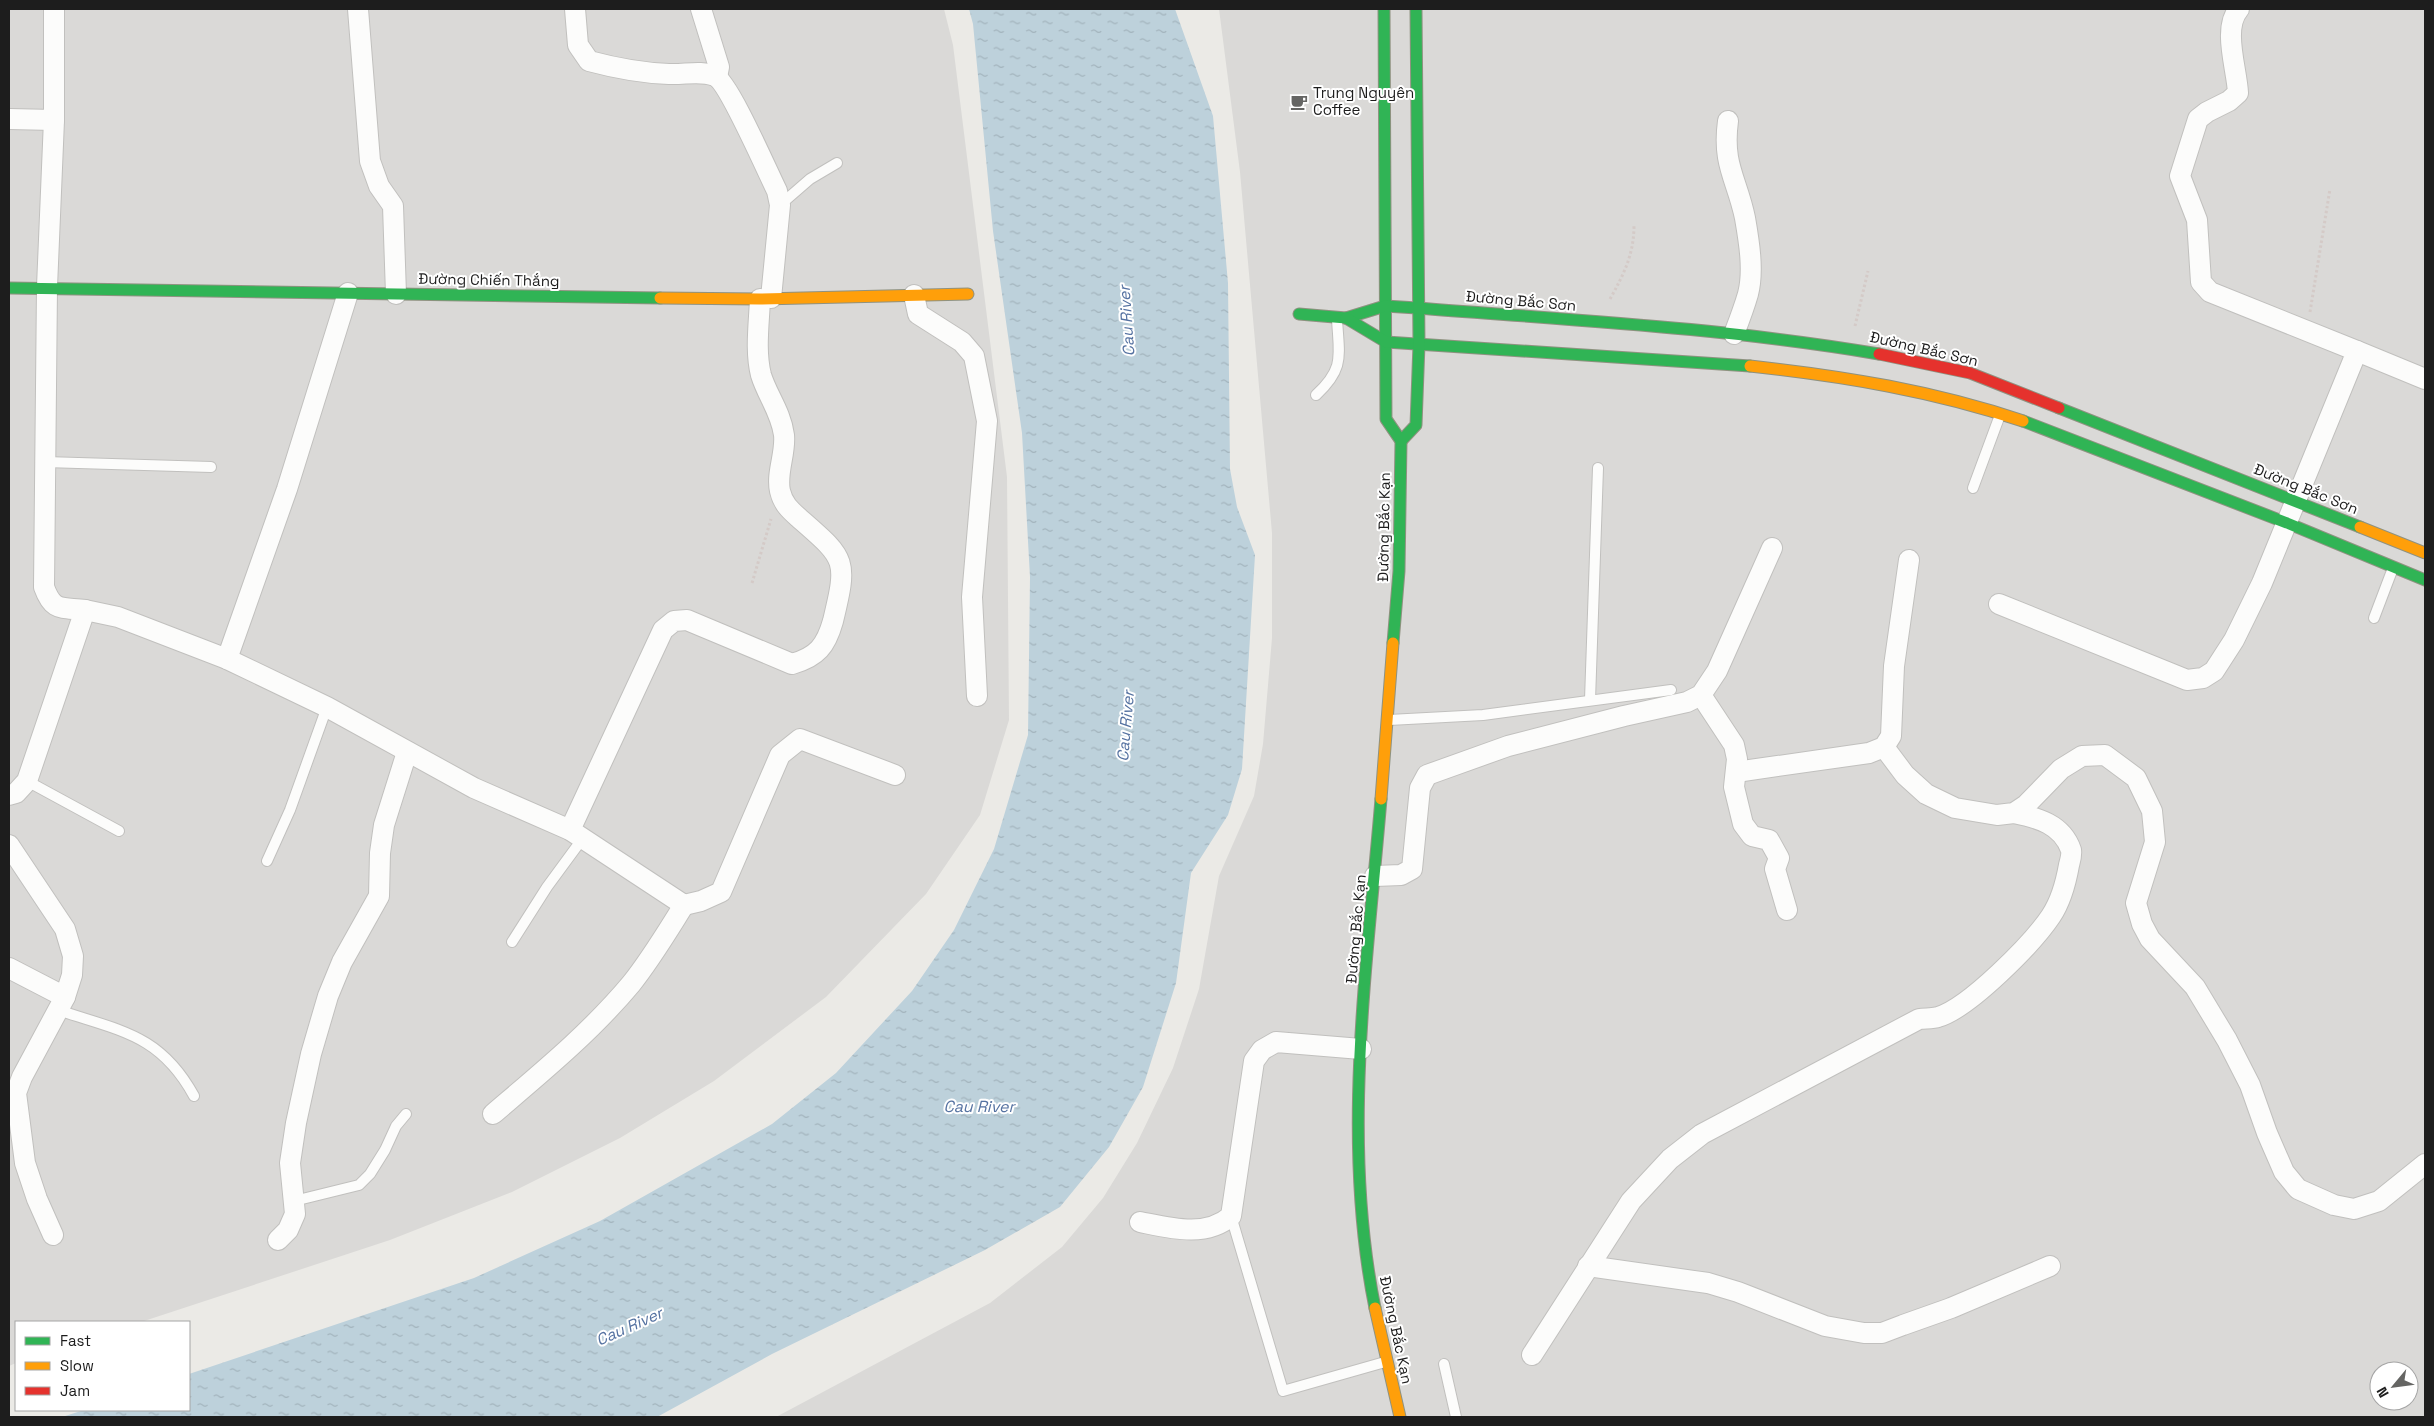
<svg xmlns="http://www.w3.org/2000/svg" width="2434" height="1426" font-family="'Space Grotesk',sans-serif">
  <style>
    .residential { fill: #dad9d7; fill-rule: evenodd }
    .water { fill: url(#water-ripples) }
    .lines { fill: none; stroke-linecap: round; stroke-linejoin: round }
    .lane-casing { stroke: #c1c0be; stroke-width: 12 }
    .street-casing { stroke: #c1c0be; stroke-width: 22 }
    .fast-casing { stroke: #8f9280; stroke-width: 13 }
    .slow-casing { stroke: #8f9280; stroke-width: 13 }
    .jam-casing { stroke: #8f9280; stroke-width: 13 }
    .path { stroke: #d4cac7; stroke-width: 3; stroke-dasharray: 2.5 2.5; stroke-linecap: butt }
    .lane { stroke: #fcfcfb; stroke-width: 10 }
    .street { stroke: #fcfcfb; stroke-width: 20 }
    .fast { stroke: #30b455; stroke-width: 11 }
    .slow { stroke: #ff9f0a; stroke-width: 11 }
    .jam { stroke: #e5322d; stroke-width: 11 }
    .labels { text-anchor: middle; stroke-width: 4; stroke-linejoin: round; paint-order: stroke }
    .poi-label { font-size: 15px; fill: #1d1d1d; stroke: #fff; text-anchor: start }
    .street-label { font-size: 15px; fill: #1d1d1d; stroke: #fff }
    .water-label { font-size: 16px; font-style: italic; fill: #5572a1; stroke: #fff }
  </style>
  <defs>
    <pattern id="water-ripples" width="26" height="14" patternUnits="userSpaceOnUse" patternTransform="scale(1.25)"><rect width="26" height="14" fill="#bdd1db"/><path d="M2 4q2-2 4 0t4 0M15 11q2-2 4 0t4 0" fill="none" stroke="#a2b3bc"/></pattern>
  </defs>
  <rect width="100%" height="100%" fill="#ebeae6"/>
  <g class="residential">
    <polygon points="9,9 944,9 953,45 1007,477 1009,720 980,815 926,894 826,997 714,1081 620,1138 512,1192 390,1240 141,1322 16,1322 16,1363 9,1366"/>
    <path d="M1219,9H2425V1417H776L990,1303L1062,1247L1103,1198L1137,1143L1173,1068L1199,989L1219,876L1254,796L1263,744L1272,638V533L1240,172ZM2379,1371H2409V1401H2379Z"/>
  </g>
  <polygon class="water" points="969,9 1175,9 1213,116 1228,283 1230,469 1237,507 1255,555 1242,769 1228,815 1191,873 1176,983 1143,1087 1109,1147 1060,1207 985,1250 772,1354 657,1417 62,1417 84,1410 189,1410 189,1374 474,1278 600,1221 772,1124 836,1073 912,991 954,930 994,849 1028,735 1030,577 1022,433 993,231 973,24"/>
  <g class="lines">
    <g class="lane-casing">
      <g id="lane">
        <polyline points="780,205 810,179 837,163"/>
        <path d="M1316,395C1345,368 1339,356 1337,319"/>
        <polyline points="45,462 211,467"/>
        <polyline points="1973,488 2000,415"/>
        <polyline points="2374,618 2393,568"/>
        <polyline points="1590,700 1598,468"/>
        <polyline points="1389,720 1483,715 1671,690"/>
        <polyline points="27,781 119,831"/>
        <polyline points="267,861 290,810 327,707"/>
        <polyline points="512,942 547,887 583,838"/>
        <path d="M58,1010C120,1031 160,1034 194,1096"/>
        <polyline points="294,1201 359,1185 370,1174 385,1150 396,1126 406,1114"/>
        <polyline points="1231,1216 1283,1391 1385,1362"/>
        <polyline points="1444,1364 1456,1417"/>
      </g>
    </g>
    <g class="street-casing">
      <g id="street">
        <polyline points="358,9 370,161 379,186 393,206 396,294"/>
        <path d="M575,9L578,45L589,61C615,68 642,73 669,74C684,75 701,70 715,76C729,83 767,171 777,191L780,205L771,298"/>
        <polyline points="701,9 719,67 717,77"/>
        <polyline points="9,119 54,120"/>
        <path d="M1728,121C1722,165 1737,179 1745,218C1749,241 1754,271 1748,294C1744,308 1739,321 1734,334"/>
        <polyline points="914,295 918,314 962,342 974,356 987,421 972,597 977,696"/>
        <polyline points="2357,351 2425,379"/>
        <path d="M1999,604L2187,680L2203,678L2214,671L2234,640L2262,583L2357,351L2210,292L2201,282L2197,220L2180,176L2198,119L2207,112L2229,101L2238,93C2237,69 2222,28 2239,9"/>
        <polyline points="85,610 118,617 227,659 327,707 474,788 570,830 684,905 701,901 721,892 780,755 800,739 895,775"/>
        <polyline points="227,659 287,489 348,293"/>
        <polyline points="1701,695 1734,745 1737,759 1734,787 1743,824 1752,836 1769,840 1779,858 1775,869 1787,910"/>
        <polyline points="1884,747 1905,775 1926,794 1955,808 1997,815 2014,813 2026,805 2061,769 2082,756 2105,755 2136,778 2152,811 2155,842 2136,903 2142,924 2150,939 2195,987 2227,1040 2250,1085 2267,1133 2284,1172 2298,1189 2334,1205 2354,1209 2379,1201 2425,1164"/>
        <polyline points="1736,772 1869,753 1884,747 1891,736 1894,666 1909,560"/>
        <path d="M9,795L16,793L27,781L85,610C61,607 53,612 44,587L47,287L54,120V9"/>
        <path d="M570,830L663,630L674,621L687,620L792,664C817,657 826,646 833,621C848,559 846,559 799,518C790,510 783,504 780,491C776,473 786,453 784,435C781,412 767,395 761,375C755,351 759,324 760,299"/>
        <polyline points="9,845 65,929 73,956 72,975 65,997 22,1077 16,1093 25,1163 37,1199 53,1235"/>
        <polyline points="1375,876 1401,875 1412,869 1420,788 1427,775 1508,746 1624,716 1687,702 1701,695 1717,671 1772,548"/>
        <polyline points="9,968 65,997"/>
        <path d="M493,1114C541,1073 590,1033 631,984C651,959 667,932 684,905"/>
        <path d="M1140,1222C1170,1228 1206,1238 1231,1216L1254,1061L1262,1050L1276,1042L1361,1049"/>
        <polyline points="278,1240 288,1230 295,1214 290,1163 296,1123 311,1054 328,996 342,962 379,896 380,853 384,825 407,752"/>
        <polyline points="1588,1266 1708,1283 1738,1292 1825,1326 1864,1333 1882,1333 1903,1325 1951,1308 2050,1266"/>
        <path d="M1532,1355L1631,1201L1670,1159L1702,1134L1919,1019C1925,1018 1932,1019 1938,1017C1969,1008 2033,943 2051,916C2061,901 2066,882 2069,865C2070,861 2072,855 2071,850C2062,824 2038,818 2014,813"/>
      </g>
    </g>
    <g class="fast-casing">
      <g id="fast">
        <polyline points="1384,9 1386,419 1401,441 1399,571 1393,643"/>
        <polyline points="9,288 660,298"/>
        <path d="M1299,314L1346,318L1385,306L1417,308C1572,320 1727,328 1879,354"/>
        <polyline points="1346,318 1386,342 1750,366"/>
        <polyline points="2059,408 2360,527"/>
        <polyline points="2023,421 2287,523 2425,580"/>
        <polyline points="1401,441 1416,425 1419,344 1416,9"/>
        <path d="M1375,1308C1341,1141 1367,967 1381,799"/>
      </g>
    </g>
    <g class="slow-casing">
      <g id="slow">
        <polyline points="660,298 760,299 968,294"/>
        <path d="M1750,366C1843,376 1934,391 2023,421"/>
        <polyline points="2360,527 2425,553"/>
        <polyline points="1381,799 1393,643"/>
        <polyline points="1375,1308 1400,1417"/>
      </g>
    </g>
    <g class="jam-casing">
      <polyline id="jam" points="1879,354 1970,373 2059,408"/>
    </g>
    <g class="path">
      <path d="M1610,299C1624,274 1634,254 1634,225"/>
      <polyline points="2310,312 2330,189"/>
      <polyline points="1855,326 1868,271"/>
      <polyline points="752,583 771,519"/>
    </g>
    <use href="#lane" class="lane"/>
    <use href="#street" class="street"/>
    <use href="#fast" class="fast"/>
    <use href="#slow" class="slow"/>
    <use href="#jam" class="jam"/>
  </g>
  <defs>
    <g id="cafe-bare" transform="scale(1.35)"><path d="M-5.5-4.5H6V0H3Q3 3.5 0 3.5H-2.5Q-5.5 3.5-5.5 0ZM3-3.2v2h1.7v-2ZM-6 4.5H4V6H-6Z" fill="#656563" stroke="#fff" stroke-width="2.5" paint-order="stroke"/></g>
  </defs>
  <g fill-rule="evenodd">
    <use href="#cafe-bare" x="1299" y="102"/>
  </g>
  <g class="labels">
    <g class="poi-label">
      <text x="1313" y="98">Trung Nguyên<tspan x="1313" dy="17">Coffee</tspan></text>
    </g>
    <g class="street-label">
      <text transform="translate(489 280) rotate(1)" y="5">Đường Chiến Thắng</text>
      <text transform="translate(1521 301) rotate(5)" y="5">Đường Bắc Sơn</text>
      <text transform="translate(1924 349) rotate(13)" y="5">Đường Bắc Sơn</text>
      <text transform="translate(2306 489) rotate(22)" y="5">Đường Bắc Sơn</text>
      <text transform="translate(1384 527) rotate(-89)" y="5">Đường Bắc Kạn</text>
      <text transform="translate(1356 929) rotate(-85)" y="5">Đường Bắc Kạn</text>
      <text transform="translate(1396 1330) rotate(78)" y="5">Đường Bắc Kạn</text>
    </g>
    <g class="water-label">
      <text transform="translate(1126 321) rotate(-94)" y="6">Cau River</text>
      <text transform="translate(1125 726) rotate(-85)" y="6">Cau River</text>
      <text x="979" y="1112">Cau River</text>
      <text transform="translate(629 1326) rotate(-24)" y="6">Cau River</text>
    </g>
  </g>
  <rect width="2434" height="1426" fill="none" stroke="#1d1d1d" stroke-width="20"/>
  <rect x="15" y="1321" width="175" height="90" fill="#ffffff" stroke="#a5a5a5"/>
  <rect x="25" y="1337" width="25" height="8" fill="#30b455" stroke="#a5a5a5"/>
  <text x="60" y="1346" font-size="15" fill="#1d1d1d">Fast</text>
  <rect x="25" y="1362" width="25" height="8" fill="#ff9f0a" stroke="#a5a5a5"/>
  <text x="60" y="1371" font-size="15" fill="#1d1d1d">Slow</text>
  <rect x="25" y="1387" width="25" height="8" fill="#e5322d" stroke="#a5a5a5"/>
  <text x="60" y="1396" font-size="15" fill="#1d1d1d">Jam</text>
  <g transform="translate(2394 1386) rotate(241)"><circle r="24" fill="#ffffff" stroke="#a5a5a5"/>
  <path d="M0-4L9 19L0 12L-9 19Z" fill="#656563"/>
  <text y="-8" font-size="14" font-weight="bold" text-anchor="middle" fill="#1d1d1d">N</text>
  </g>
</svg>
